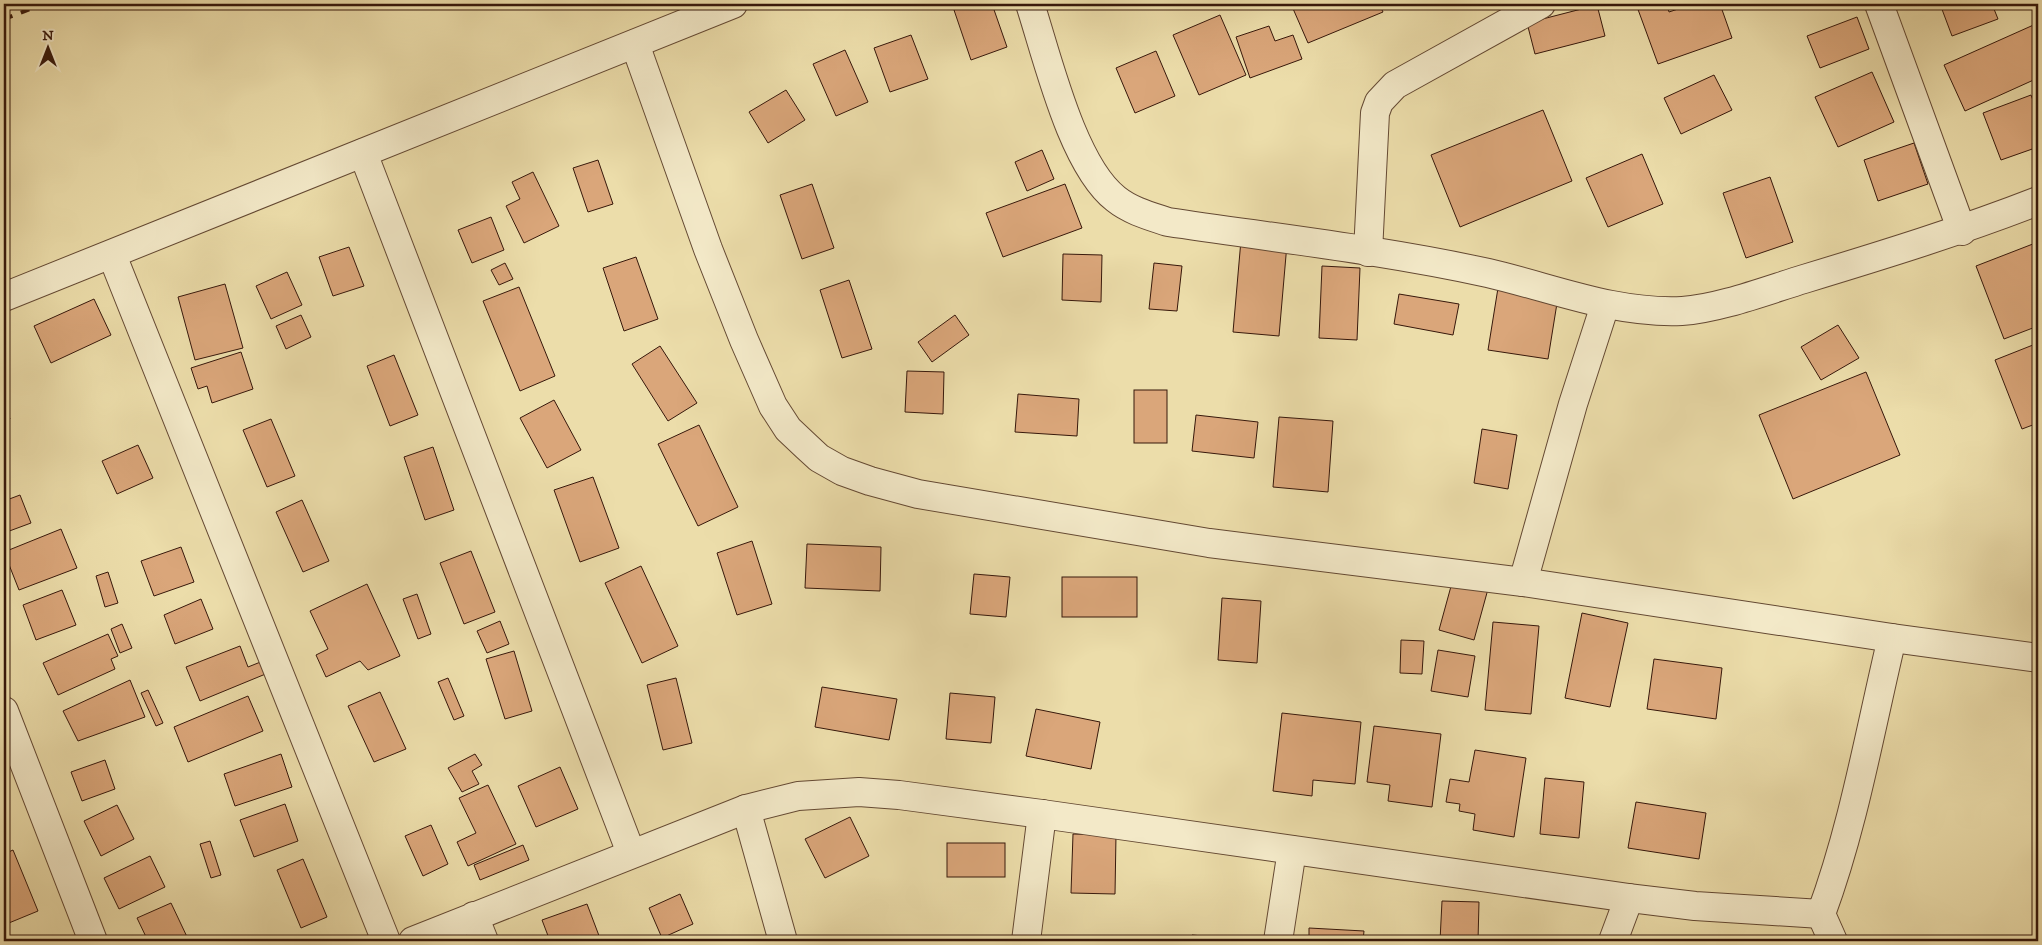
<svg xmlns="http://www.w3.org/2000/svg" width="2042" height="945" font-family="'IM FELL DW Pica',serif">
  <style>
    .building { fill: #daa67a; stroke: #37180b }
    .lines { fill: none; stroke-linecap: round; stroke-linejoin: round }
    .street-casing { stroke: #644933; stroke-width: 30 }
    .street { stroke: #f3e9c8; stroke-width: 28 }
    .rail { stroke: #37180b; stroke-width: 4; stroke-dasharray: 9 9; stroke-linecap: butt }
  </style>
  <rect width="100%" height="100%" fill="#ecddaa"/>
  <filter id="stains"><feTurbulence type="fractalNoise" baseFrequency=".004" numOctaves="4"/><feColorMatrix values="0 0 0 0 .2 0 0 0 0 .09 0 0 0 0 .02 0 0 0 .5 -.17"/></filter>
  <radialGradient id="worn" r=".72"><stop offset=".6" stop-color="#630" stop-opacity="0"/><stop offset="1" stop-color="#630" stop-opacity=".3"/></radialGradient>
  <g class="building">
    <polygon points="971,4 992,4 1007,47 971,60 954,10"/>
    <polygon points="1291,4 1379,4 1383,12 1308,43"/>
    <polygon points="1636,4 1667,4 1669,12 1693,4 1720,4 1732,38 1658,64"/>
    <polygon points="1940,4 1992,4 1998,19 1952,36"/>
    <polygon points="1597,5 1605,36 1535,54 1527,23"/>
    <polygon points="1220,15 1246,75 1199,95 1173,35"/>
    <polygon points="1857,17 1869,49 1820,68 1807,36"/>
    <polygon points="2038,23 2038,78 1965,111 1944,65"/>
    <polygon points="1269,26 1275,41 1293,35 1302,59 1250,78 1236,37"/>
    <polygon points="911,35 928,79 890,92 874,48"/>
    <polygon points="845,50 868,102 836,116 813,64"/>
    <polygon points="1156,51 1175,96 1135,113 1116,68"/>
    <polygon points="1872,72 1894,122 1838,147 1815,97"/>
    <polygon points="1714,75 1732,110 1681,134 1664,98"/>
    <polygon points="786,90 805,120 768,143 749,112"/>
    <polygon points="2031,95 2038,114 2038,147 2001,160 1983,113"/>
    <polygon points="1543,110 1572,181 1460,227 1431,155"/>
    <polygon points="1914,143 1928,184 1878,201 1864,160"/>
    <polygon points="1042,150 1054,179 1027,191 1015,162"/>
    <polygon points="1642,154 1663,204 1608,227 1586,178"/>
    <polygon points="598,160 613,204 588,212 573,168"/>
    <polygon points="533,172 559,226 524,243 506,206 520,199 512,182"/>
    <polygon points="1770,177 1793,242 1746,258 1723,193"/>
    <polygon points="812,184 834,248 802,259 780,195"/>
    <polygon points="1065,184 1082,228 1003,257 986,213"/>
    <polygon points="491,217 504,250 472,263 458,230"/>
    <polygon points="1241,240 1287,244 1279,336 1233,332"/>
    <polygon points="2038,242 2038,326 2004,339 1976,266"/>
    <polygon points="349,247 364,286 333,296 319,257"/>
    <polygon points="1063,254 1102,255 1101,302 1062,300"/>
    <polygon points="636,257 658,319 624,331 603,268"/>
    <polygon points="505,263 513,279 499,285 491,270"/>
    <polygon points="1154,263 1182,266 1177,311 1149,309"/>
    <polygon points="1322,266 1360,268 1357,340 1319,338"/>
    <polygon points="287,272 302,305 271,319 256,286"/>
    <polygon points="849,280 872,349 842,358 820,290"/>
    <polygon points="225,284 243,348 195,360 178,297"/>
    <polygon points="519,287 555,376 520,391 483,301"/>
    <polygon points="1498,288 1558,297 1548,359 1488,350"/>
    <polygon points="1399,294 1459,304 1453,335 1394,324"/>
    <polygon points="94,299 111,335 51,363 34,326"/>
    <polygon points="301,315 311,337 286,349 276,326"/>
    <polygon points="955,315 969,335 932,362 918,342"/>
    <polygon points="1838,325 1859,358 1821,380 1801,347"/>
    <polygon points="2038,343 2038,423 2022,429 1995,360"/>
    <polygon points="660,346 697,403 668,421 632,364"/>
    <polygon points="241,352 253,389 212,403 207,386 198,389 191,368"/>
    <polygon points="394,355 418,415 390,426 367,366"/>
    <polygon points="907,371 944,372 943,414 905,412"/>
    <polygon points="1866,372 1900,455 1793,499 1759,415"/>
    <rect x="1134" y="390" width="33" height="53"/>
    <polygon points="1018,394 1079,399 1077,436 1015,432"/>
    <polygon points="554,400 581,450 547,468 520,418"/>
    <polygon points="4,402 10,419 4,421"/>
    <polygon points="1196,415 1258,422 1254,458 1192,451"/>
    <polygon points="1279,417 1333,421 1328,492 1273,487"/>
    <polygon points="271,419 295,476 267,487 243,430"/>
    <polygon points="699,425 738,507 698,526 658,444"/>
    <polygon points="1482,429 1517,435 1508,489 1474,483"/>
    <polygon points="138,445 153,478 117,494 102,461"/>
    <polygon points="433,447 454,510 425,520 404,457"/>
    <polygon points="593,477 619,548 580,562 554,490"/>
    <polygon points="20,495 31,523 4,533 4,501"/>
    <polygon points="302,500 329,561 303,572 276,512"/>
    <polygon points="61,529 77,568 19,590 4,552"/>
    <polygon points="752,541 772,604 737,615 717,553"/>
    <polygon points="807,544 881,547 880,591 805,588"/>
    <polygon points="181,547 194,582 154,596 141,561"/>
    <polygon points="471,551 495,612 464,624 440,563"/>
    <polygon points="641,566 678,646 642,663 605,583"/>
    <polygon points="108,572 118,603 105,607 96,576"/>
    <polygon points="974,574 1010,577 1006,617 970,614"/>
    <rect x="1062" y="577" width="75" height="40"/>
    <polygon points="1453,579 1488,589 1474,640 1439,630"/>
    <polygon points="367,584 400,656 368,670 360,661 326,677 316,655 328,649 310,611"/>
    <polygon points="62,590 76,625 36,640 23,605"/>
    <polygon points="417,594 431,634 418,639 403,599"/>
    <polygon points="1222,598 1261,601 1257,663 1218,660"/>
    <polygon points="201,599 213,629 175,644 164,615"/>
    <polygon points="1582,613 1628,623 1610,707 1565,698"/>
    <polygon points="500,621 509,644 487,653 477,631"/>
    <polygon points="1493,622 1539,626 1531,714 1485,710"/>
    <polygon points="122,624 132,648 120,653 111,629"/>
    <polygon points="108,634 118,656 111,659 115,669 58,695 43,663"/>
    <polygon points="1401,640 1424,641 1422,674 1400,673"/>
    <polygon points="240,646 248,667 263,661 268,673 200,701 186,667"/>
    <polygon points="1438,650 1475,656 1468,697 1431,691"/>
    <polygon points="514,651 532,711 505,719 486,659"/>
    <polygon points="1654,659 1722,668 1716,719 1647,709"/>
    <polygon points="448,678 464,716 454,720 438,682"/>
    <polygon points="676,678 692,743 663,750 647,685"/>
    <polygon points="130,680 145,717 78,741 63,711"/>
    <polygon points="822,687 897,699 889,740 815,727"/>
    <polygon points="148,690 163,723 156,726 141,693"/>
    <polygon points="380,692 406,749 374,762 348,706"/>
    <polygon points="950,693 995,697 991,743 946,739"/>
    <polygon points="248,696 263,731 188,762 174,727"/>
    <polygon points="1036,709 1100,722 1091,769 1026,756"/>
    <polygon points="1282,713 1361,722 1355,784 1313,780 1312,796 1273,791"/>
    <polygon points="1374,726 1441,734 1432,807 1388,801 1390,785 1367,782"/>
    <polygon points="1475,750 1526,758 1514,837 1473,830 1475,814 1459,811 1460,804 1446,802 1450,779 1469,782"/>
    <polygon points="281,754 292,787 235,806 224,774"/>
    <polygon points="475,754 482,765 472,771 479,784 462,792 448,768"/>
    <polygon points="105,760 115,789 82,801 71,772"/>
    <polygon points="560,767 578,809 536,827 518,786"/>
    <polygon points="1545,778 1584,782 1579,838 1540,834"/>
    <polygon points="488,785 516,844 468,866 457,842 476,833 459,798"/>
    <polygon points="1636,802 1706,813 1699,859 1628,848"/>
    <polygon points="285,804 298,841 254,857 240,820"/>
    <polygon points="117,805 134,839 101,856 84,821"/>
    <polygon points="850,817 869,856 825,878 805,839"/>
    <polygon points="431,825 448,864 423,876 405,836"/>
    <polygon points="1073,834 1116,835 1115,894 1071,893"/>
    <polygon points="210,841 221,875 211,878 200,844"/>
    <rect x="947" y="843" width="58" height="34"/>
    <polygon points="523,845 529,860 480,880 474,865"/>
    <polygon points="13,850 38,911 4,925 4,854"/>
    <polygon points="150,856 165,887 119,909 104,878"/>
    <polygon points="303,859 327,917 301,928 277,870"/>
    <polygon points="680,894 693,924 662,938 649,908"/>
    <polygon points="1442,901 1479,902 1478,941 1440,941"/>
    <polygon points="171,903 189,941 148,941 137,918"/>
    <polygon points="587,904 601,941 550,941 542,920"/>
    <polygon points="1309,928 1364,931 1363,941 1309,941"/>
    <polygon points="1192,935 1236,939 1236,941 1191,941"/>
    <polygon points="1060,937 1098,940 1098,941 1060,941"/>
  </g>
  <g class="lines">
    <g class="street-casing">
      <g id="street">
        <path d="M1030,4C1047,56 1072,165 1116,199C1131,211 1150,216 1168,222C1275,238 1383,250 1488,273C1553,288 1614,314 1682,311C1718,309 1768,290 1804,279C1883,255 1961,231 2038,201"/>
        <polyline points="1879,4 1962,231"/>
        <polyline points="635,44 708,249 744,340 773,406 788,429 806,446 819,458 842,471 870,481 918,494 1209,543 1523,582 1892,638"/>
        <polyline points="363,153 631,853"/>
        <polyline points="1368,252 1375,113 1379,102 1395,85 1541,4"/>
        <polyline points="112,255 386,941"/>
        <polyline points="4,297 733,4"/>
        <polyline points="1523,582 1573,404 1605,305"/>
        <polyline points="4,711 93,941"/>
        <polyline points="746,809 783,941"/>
        <polyline points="1821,914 1833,941"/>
        <polyline points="474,916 484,941"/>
        <path d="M413,941L746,809L798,796L859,792L899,795L1042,814L1629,898L1695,906L1821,914C1854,825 1870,730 1892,638L2038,658"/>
        <polyline points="1026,941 1042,814"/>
        <polyline points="1278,941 1292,850"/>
        <polyline points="1613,941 1629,898"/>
      </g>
    </g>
    <use href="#street" class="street"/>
    <polyline class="rail" points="4,19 43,4"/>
  </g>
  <rect width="2042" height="945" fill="none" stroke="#ecddaa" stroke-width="20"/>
  <rect x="5" y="5" width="2032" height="935" fill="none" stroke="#37180b" stroke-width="2.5"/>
  <rect x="10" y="10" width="2022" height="925" fill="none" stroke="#37180b"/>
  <g transform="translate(48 48)" stroke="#f3e9c8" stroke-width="4" paint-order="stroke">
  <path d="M0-4L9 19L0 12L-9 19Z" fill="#37180b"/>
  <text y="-8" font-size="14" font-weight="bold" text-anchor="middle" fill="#37180b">N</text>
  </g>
  <rect width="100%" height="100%" filter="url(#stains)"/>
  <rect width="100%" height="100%" fill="url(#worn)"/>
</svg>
